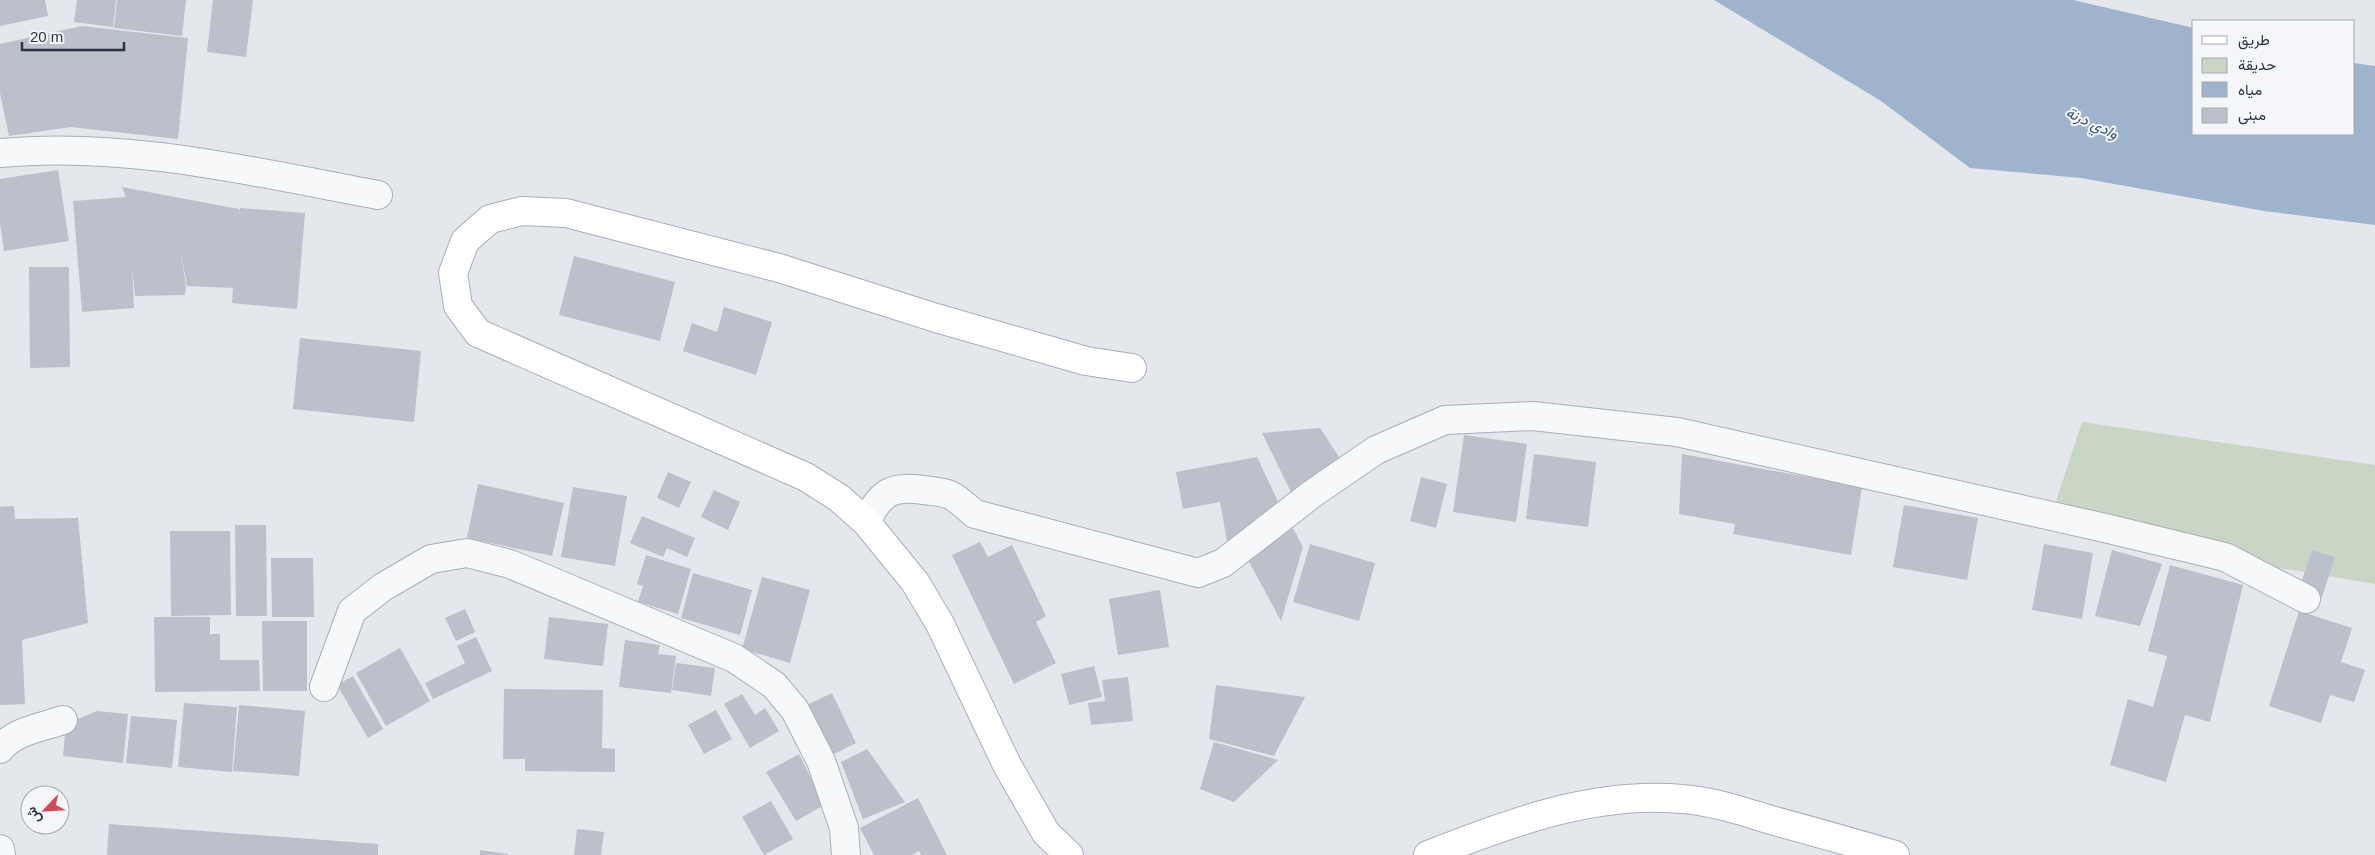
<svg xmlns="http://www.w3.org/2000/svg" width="2375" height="855" font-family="Helvetica,Vazirmatn,sans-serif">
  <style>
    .green { fill: #c9d6c5 }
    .water { fill: #9fb4cc }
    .building { fill: #bbc0ca }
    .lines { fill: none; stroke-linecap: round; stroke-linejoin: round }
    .street-casing { stroke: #a9aeb7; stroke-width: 30 }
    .secondary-casing { stroke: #a9aeb7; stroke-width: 30 }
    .street { stroke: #f7f8fa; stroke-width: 28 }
    .secondary { stroke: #fff; stroke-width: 28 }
    .labels { text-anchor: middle; stroke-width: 4; stroke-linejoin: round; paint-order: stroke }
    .water-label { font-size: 15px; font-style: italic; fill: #34527a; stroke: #f4f6f9 }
  </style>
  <rect width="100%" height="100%" fill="#e4e7ec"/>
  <polygon class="green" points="2082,422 2375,465 2375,584 2047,529"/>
  <polygon class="water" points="1714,0 2073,0 2194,28 2194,134 2354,134 2354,63 2375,66 2375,225 2264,211 2081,178 1970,168 1881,101"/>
  <g class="building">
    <polygon points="0,0 45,0 48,16 0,26"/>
    <polygon points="77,0 116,0 113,27 74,22"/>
    <polygon points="117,0 186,0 182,36 114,28"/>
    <polygon points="213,0 253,0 246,57 207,52"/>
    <polygon points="82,26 188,38 178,139 71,127 9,136 0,93 0,44"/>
    <polygon points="58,170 69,241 4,251 0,223 0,179"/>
    <polygon points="122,187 239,209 239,214 240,208 305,213 297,309 232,303 233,288 187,286 180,247 186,287 185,295 135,296 132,267 134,308 82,312 73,201 126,197"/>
    <polygon points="574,256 675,282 660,341 559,315"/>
    <polygon points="29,267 69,267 70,367 30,368"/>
    <polygon points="724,307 772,322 756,375 683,351 692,323 717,332"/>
    <polygon points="300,338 421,351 414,422 293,409"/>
    <polygon points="1320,428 1341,460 1292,494 1262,433"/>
    <polygon points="1464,435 1527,444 1516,522 1453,512"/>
    <polygon points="1534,454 1596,462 1588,527 1526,519"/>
    <polygon points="1682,454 1862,487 1851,555 1733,534 1735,524 1679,514"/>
    <polygon points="1257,457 1282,510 1229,552 1220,502 1183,509 1176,472"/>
    <polygon points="668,472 691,482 679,508 657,498"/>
    <polygon points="1421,477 1447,484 1436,528 1410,521"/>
    <polygon points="478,484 564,503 552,556 467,538"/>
    <polygon points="573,487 627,496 615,566 561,557"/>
    <polygon points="714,490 740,502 728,530 701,517"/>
    <polygon points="1904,505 1978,518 1967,580 1893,567"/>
    <polygon points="14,506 15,519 78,518 88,623 22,640 25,704 0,705 0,507"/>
    <polygon points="642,516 695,538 687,557 667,548 663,557 630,543"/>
    <polygon points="235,525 266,525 267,616 236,616"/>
    <polygon points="1293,528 1303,547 1281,621 1247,558"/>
    <polygon points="170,531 230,531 231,615 171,616"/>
    <polygon points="980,542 988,557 1012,545 1046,616 1036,622 1056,663 1014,684 952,555"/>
    <polygon points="1310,544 1375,563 1359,621 1293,602"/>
    <polygon points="2044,544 2093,553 2082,619 2032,610"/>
    <polygon points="2112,550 2162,564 2140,626 2095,616"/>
    <polygon points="2312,550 2335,557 2322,597 2299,589"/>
    <polygon points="646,555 691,569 678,614 638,602 643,586 637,584"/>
    <polygon points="271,558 313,558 314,617 272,617"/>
    <polygon points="2170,565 2243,585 2210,722 2185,715 2166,782 2110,765 2128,699 2153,707 2167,656 2148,651"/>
    <polygon points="693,573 752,590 740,635 681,618"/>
    <polygon points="762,577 810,590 790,663 742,649"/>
    <polygon points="1160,590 1169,647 1118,655 1109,599"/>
    <polygon points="465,609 475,632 456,641 445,618"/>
    <polygon points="2299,611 2352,628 2341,662 2365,670 2354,702 2330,695 2321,723 2269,706"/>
    <polygon points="154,617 210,617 210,634 220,634 220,660 259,660 260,691 155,692"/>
    <polygon points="549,617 608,624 603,666 544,659"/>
    <polygon points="262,621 307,621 307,691 263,691"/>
    <polygon points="476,637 492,671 433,699 425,683 465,663 457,646"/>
    <polygon points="625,640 660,645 658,654 676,656 671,693 619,687"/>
    <polygon points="400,648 430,701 386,726 356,673"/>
    <polygon points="676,663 715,668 711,696 672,690"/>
    <polygon points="1094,666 1102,697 1069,705 1061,674"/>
    <polygon points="353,676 383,729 368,738 337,685"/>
    <polygon points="1128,677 1133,721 1091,725 1088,703 1105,701 1102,680"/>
    <polygon points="1216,685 1305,697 1274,756 1209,739"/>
    <polygon points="504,689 603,690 602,748 615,749 615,772 525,771 525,759 503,759"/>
    <polygon points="832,693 856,743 830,756 805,706"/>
    <polygon points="742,694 755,715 765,708 779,731 750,748 724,704"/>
    <polygon points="184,703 237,707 232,772 178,767"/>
    <polygon points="239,705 305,711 299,776 233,771"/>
    <polygon points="716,710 732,739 704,754 688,725"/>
    <polygon points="97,711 128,714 123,763 63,756 66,724"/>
    <polygon points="131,716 177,720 172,768 126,763"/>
    <polygon points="1214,742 1278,760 1234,802 1200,789"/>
    <polygon points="867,749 905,802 863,819 841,762"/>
    <polygon points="799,754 824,805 796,821 766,772"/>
    <polygon points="918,798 947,855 921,855 919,851 912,855 874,855 860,828"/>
    <polygon points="771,801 793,839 764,855 742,817"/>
    <polygon points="109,824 378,844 378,855 107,855"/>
    <polygon points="577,829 604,832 601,855 574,855"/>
    <polygon points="480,850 508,854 508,855 480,855"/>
  </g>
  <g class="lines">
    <g class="street-casing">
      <g id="street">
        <path d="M0,153C127,141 254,172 378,195"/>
        <path d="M866,522C880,493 891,485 923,490C931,491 943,492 950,495C959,499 967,508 975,514L1198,573L1223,563L1312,494L1376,450L1445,420L1533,416L1677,432L2105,528L2225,557L2306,599"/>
        <polyline points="324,687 352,611 383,587 431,559 467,553 510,564 734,658 774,685 795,710 821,761 844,828 846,855"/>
        <path d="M0,749C14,731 43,727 63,720"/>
        <polyline points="0,849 1,855"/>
      </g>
    </g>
    <g class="secondary-casing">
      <g id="secondary">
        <polyline points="1069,855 1046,833 1007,765 940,624 915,582 866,522 839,498 806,477 478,333 458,306 453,273 465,241 490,219 522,211 566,213 779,268 936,318 1086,361 1132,368"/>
        <path d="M1428,855C1509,823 1594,791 1682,799C1712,801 1742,811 1771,820C1812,831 1854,843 1895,855"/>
      </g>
    </g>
    <use href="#street" class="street"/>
    <use href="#secondary" class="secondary"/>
  </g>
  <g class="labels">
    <g class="water-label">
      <text transform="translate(2092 123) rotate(25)" y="5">وادي درنة</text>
    </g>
  </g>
  <rect x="2192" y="20" width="162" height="115" fill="#f4f6f9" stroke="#a4a8b1"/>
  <rect x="2202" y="36" width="25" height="8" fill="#ffffff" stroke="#a4a8b1"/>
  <text x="2238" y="45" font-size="15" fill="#2b3445">طريق</text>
  <rect x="2202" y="58" width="25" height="15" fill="#c9d6c5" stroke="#a4a8b1"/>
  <text x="2238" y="70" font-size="15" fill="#2b3445">حديقة</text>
  <rect x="2202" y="82" width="25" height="15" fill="#9fb4cc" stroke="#a4a8b1"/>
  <text x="2238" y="95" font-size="15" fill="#2b3445">مياه</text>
  <rect x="2202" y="108" width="25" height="15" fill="#bbc0ca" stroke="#a4a8b1"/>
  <text x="2238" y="120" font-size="15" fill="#2b3445">مبنى</text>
  <g transform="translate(45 810) rotate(245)"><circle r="24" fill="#f4f6f9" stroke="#a4a8b1"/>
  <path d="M0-4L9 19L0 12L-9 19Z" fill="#d1495b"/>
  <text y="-8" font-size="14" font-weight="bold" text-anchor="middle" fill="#2b3445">ش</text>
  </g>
  <path d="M22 42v8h102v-8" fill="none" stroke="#2b3445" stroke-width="2.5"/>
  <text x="30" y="42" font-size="15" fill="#2b3445" stroke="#f4f6f9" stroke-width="4" paint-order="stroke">20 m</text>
</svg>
